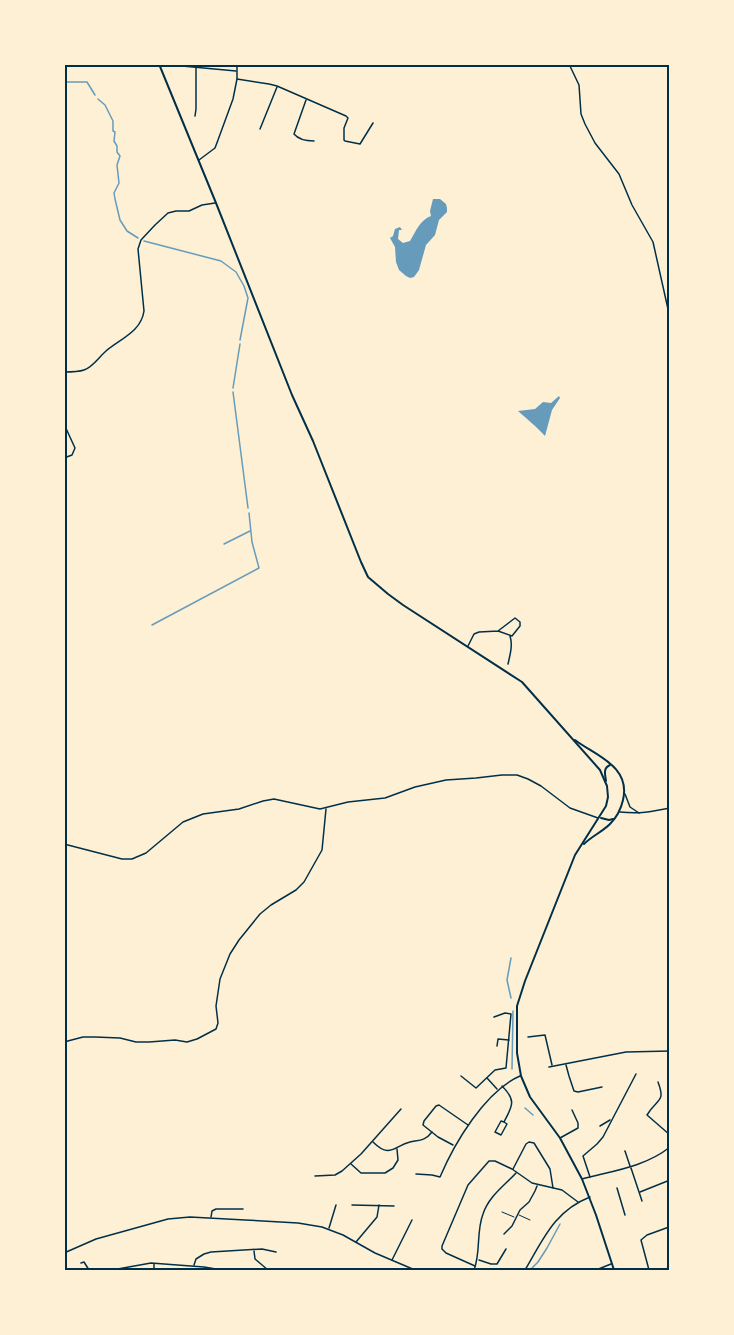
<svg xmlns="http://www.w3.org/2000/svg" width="734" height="1335" font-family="Ubuntu,sans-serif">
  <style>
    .water { fill: #669bbc }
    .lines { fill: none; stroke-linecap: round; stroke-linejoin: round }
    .stream { stroke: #669bbc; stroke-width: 1.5 }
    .service { stroke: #003049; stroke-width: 1 }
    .minor { stroke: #003049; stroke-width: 1.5 }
    .tertiary { stroke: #003049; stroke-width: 1.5 }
    .primary { stroke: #003049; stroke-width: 2 }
    .neatline { fill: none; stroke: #003049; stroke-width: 2 }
  </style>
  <rect width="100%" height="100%" fill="#fdf0d5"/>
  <g class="water">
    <path d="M433,199H440L446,204L447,208V212L439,220L435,235L426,245L419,270L414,277L410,278L406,276L399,270L396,262L395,247L390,238L393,236L395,229L400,227L402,230H399L398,239L403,243L410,241C416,231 420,220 431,216L430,211Z"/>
    <path d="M559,396L560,398L552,410L545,436C536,426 528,420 518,411L535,409L543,402L551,403Z"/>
  </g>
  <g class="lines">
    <g class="stream">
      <polyline points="64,82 87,82 95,95"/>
      <polyline points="98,99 105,105 113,121 113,131 115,132 114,141 117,146 117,152 120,156 117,165 119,183 114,193 115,199 120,220 127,231 138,238"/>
      <polyline points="144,241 221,261 236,272 244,286 248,298 240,340"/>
      <polyline points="233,388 240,344"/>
      <polyline points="233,392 248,508"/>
      <polyline points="224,544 250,531"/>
      <polyline points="152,625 259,568 252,542 249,513"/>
      <polyline points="511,998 507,980 511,958"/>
      <polyline points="512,1069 513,1011"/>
      <polyline points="525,1108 533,1115"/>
      <polyline points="530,1270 538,1262 547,1248 560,1224"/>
    </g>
    <g class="service">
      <polyline points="502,1212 514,1217"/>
      <polyline points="519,1215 530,1220"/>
    </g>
    <g class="minor">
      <polyline points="569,64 579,85 581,114 585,124 595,143 619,174 632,205 653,242 670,318"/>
      <polyline points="182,66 236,71"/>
      <polyline points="237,79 269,84 277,86 346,116 348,118 344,128 344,140 345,141 360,144 373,123"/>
      <path d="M306,100L294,134C299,140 307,141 314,141"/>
      <polyline points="195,116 196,109 196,68"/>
      <polyline points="260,129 277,87"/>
      <polyline points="199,160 215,148 218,140 233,99 237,79 237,64"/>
      <path d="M64,372C71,372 78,372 84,370C93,367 98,358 106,351C120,339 141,332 144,311L138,249L141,240L155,225L168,213L176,211H189L202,205L215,203"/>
      <polyline points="64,424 75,448 72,455 64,458"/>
      <polyline points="468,646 474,634 479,632 498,631 515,618 520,622 520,626 512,636 498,631"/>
      <path d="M508,664C510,655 513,645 510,636"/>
      <polyline points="528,1037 545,1035 552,1065"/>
      <polyline points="64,1042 83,1037 95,1037 120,1038 136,1042 149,1042 175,1040 187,1042 197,1039 216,1029 218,1023 216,1006 220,979 230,954 239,940 260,914 271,905 296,890 304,882 322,850 326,809"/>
      <polyline points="497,1046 498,1039 509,1040"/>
      <polyline points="566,1065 569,1076 574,1091 578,1092 602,1087"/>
      <polyline points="549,1067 626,1052 670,1051"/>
      <polyline points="461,1076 476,1088 495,1070 506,1068 511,1014 505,1013 494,1017"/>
      <polyline points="487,1078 497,1089"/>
      <path d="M658,1082C666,1103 657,1098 647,1115L670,1135"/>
      <path d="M502,1086C517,1101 512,1106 504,1122L501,1121L495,1132L501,1135L507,1124L504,1122"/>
      <polyline points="600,1126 610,1120"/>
      <polyline points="560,1138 578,1128 578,1123 572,1110"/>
      <path d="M373,1142C390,1159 394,1146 410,1142C420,1140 425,1141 432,1132"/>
      <polyline points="453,1145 438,1137 423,1125 424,1121 436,1106 439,1105 468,1125"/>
      <polyline points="625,1151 630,1166"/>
      <polyline points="351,1164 361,1173 385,1173 393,1168 398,1160 397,1149"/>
      <polyline points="631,1168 642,1201"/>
      <polyline points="513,1169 526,1144 529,1142 534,1143 550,1169 553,1188"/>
      <path d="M416,1174L432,1175L440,1177C454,1144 485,1091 520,1076"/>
      <polyline points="315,1176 335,1175 342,1171 361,1154 401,1109"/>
      <polyline points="590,1177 583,1156 597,1144 603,1137 636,1074"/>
      <path d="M582,1179C612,1171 645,1167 670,1147"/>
      <polyline points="617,1188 625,1215"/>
      <polyline points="640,1192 670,1180"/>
      <polyline points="352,1205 394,1206"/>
      <polyline points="211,1217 212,1211 216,1209 243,1209"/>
      <polyline points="329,1228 336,1205"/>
      <polyline points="504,1234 512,1226 520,1210 529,1202 535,1191 537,1186"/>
      <polyline points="356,1242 377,1217 379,1205"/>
      <polyline points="254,1251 255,1259 268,1270"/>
      <polyline points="392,1260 412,1220"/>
      <polyline points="479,1260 491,1264 497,1264 506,1249"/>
      <polyline points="81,1263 84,1262 89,1270"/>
      <polyline points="194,1265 196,1259 204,1254 211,1252 262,1249 276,1252"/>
      <polyline points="475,1266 446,1253 442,1249 442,1246 468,1185 489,1161 495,1161 512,1169 532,1183 562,1190 578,1202"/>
      <polyline points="112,1270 151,1263 204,1267 222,1270"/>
      <polyline points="154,1270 154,1264"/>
      <path d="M474,1270C481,1252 476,1232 483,1214C489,1196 504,1186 516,1173"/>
      <polyline points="596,1270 611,1264"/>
      <polyline points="649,1270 641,1240 647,1235 669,1227"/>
      <polyline points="665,1270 670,1266"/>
    </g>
    <g class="tertiary">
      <polyline points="625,794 630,807 639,813"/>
      <path d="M620,812C640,814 650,812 670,808"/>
      <polyline points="64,844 122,859 132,859 146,853 183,822 203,814 239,809 263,801 274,799 320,809 348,802 385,798 415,787 446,780 476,778 502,775 517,775 528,779 541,786 570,808 598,818"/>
      <polyline points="64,1253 96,1239 168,1219 190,1217 245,1220 298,1223 322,1227 343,1235 375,1253 415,1270"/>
      <path d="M525,1270C543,1240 554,1211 590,1197"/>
    </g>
    <g class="primary">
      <polyline points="159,64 216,203 292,395 313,441 361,562 368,577 388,594 403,605 522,682 600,770 607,786 608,797 606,806 575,855 525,981 517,1006 517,1053 521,1076 530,1097 560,1138 582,1179 596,1215 614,1270"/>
      <path d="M575,740C596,756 631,766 623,800C621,809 616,818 610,824C602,832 592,836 584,844"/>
      <path d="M606,781C605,774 603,768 610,765"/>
      <polyline points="601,818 609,820 613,819"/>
    </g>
  </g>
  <rect width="734" height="1335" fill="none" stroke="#fdf0d5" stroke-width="132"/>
  <rect x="66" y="66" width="602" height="1203" class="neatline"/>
</svg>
